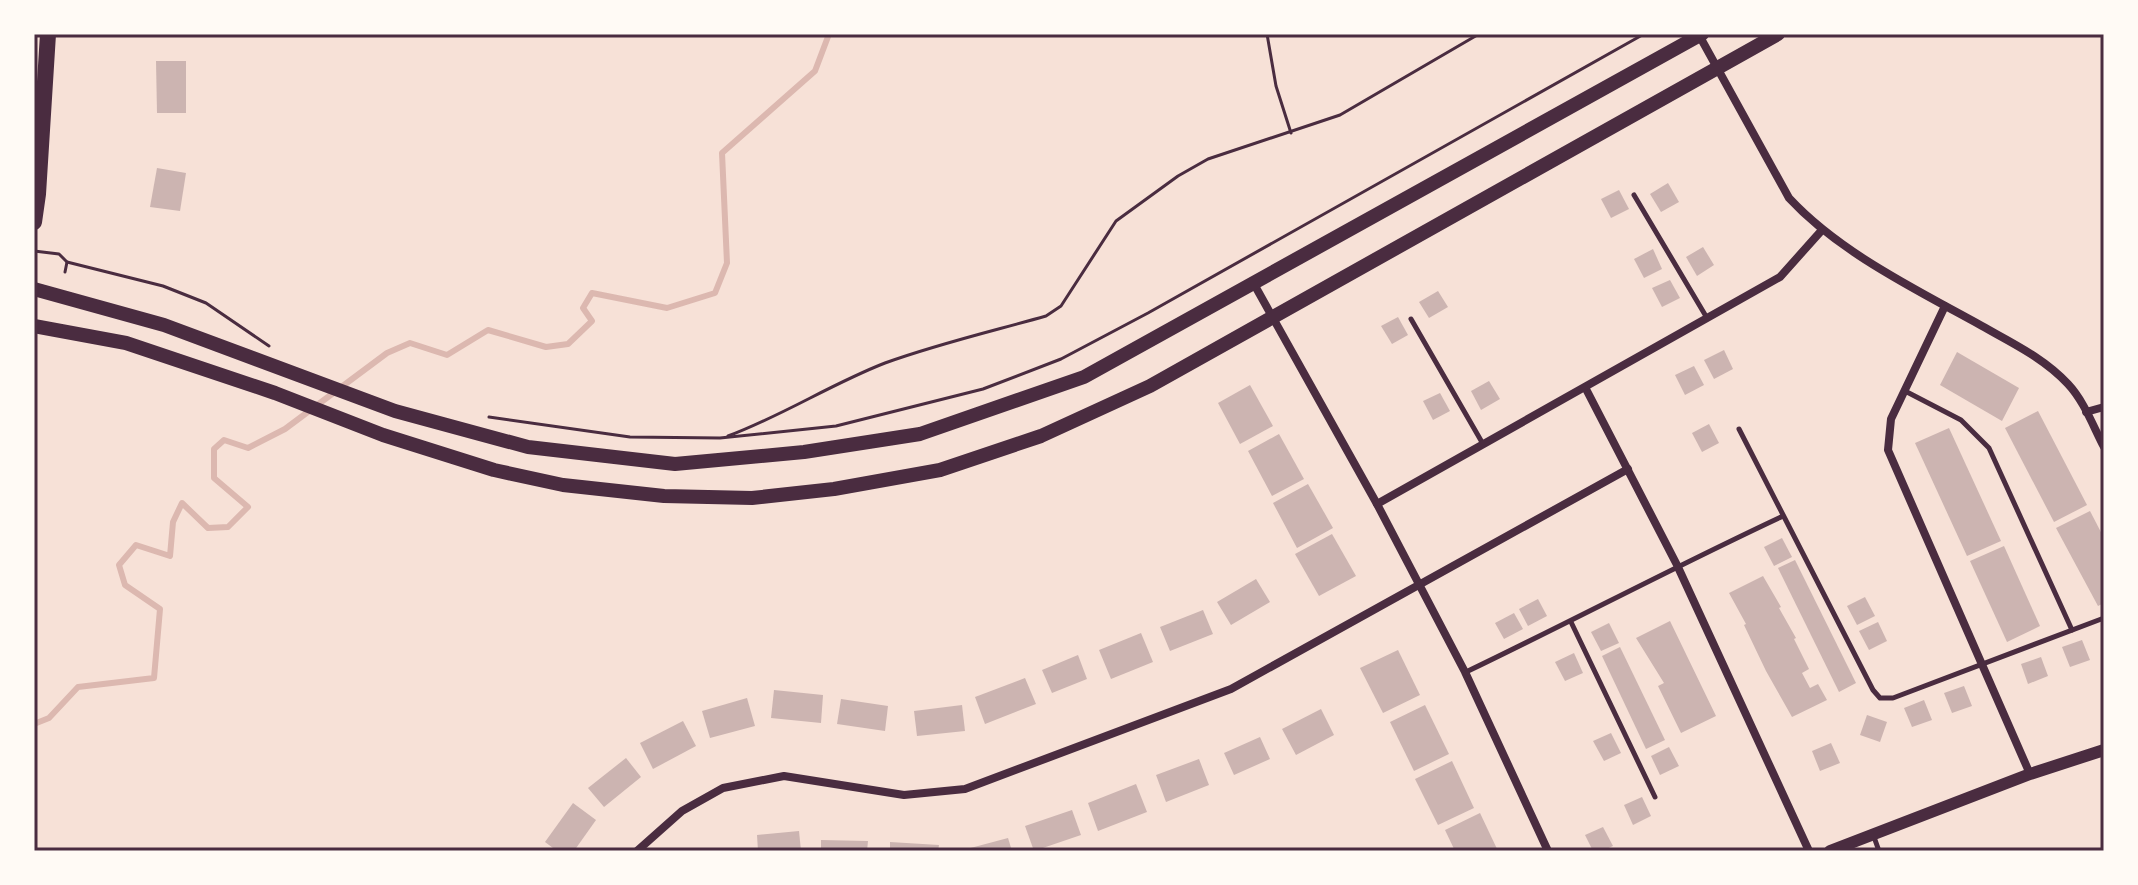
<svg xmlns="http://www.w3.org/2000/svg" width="2138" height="885" font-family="Cabin,sans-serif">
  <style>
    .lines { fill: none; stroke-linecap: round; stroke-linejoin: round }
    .stream { stroke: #dcb8b0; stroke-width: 6 }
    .building { fill: #ccb4b1 }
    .path { stroke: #4a2c40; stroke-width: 3 }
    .service { stroke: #4a2c40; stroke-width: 5 }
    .minor { stroke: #4a2c40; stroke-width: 8 }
    .tertiary { stroke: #4a2c40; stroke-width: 12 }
    .secondary { stroke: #4a2c40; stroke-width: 14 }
    .primary { stroke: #4a2c40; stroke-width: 16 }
    .neatline { fill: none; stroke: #4a2c40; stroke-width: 3 }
  </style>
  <rect width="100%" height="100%" fill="#f7e1d7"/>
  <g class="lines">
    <g class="stream">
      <polyline points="1042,34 1043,34"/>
      <polyline points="34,724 49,718 78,687 154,678 160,609 125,585 119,565 136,545 170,556 173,522 182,503 208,528 228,527 248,507 214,478 214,449 224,440 248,448 285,429 387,353 410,343 447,355 488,330 546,347 568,344 592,321 583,308 592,293 667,308 715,293 727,263 722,153 815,71 829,34"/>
    </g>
  </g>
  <g class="building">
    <polygon points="156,61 186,61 186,113 157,113"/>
    <polygon points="157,168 186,173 180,211 150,207"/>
    <polygon points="1668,183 1679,202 1661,212 1650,194"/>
    <polygon points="1619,190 1629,209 1611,218 1601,199"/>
    <polygon points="1703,247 1714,265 1697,276 1686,257"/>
    <polygon points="1653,249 1662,269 1644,278 1634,259"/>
    <polygon points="1670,280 1680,298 1662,307 1652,288"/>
    <polygon points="1438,291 1448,307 1429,318 1419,302"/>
    <polygon points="1398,317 1408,335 1392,344 1381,326"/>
    <polygon points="1724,350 1733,369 1714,379 1704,360"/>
    <polygon points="1957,352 2019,388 2002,421 1940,385"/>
    <polygon points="1694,366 1704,385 1685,395 1675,375"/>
    <polygon points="1489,381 1500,399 1481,410 1471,391"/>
    <polygon points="1250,385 1273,426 1240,444 1218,403"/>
    <polygon points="1440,393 1450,411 1433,420 1423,401"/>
    <polygon points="2038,411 2087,505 2054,522 2005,428"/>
    <polygon points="1709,424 1719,443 1702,452 1692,433"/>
    <polygon points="1949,428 2001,541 1967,556 1915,443"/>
    <polygon points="1279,434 1304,479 1272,496 1248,451"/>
    <polygon points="1308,484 1333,528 1297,548 1273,503"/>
    <polygon points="2090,511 2104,538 2104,603 2098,606 2056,528"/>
    <polygon points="1332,534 1356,576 1319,596 1295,554"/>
    <polygon points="1782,538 1792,557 1774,566 1764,547"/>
    <polygon points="2004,546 2040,626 2007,642 1970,561"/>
    <polygon points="1795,560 1856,683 1839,692 1778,568"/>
    <polygon points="1763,576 1781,607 1779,608 1796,638 1794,639 1809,669 1802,673 1810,688 1818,684 1827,700 1792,717 1766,671 1744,625 1746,624 1729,593"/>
    <polygon points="1256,579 1270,602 1231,625 1217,602"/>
    <polygon points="1865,597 1875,616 1857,625 1847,606"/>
    <polygon points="1538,599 1547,616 1528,626 1519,609"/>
    <polygon points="1203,610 1213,634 1170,651 1160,627"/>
    <polygon points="1514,613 1523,629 1504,639 1495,623"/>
    <polygon points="1670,621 1716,716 1681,733 1658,686 1664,683 1636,638"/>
    <polygon points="1878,622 1887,641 1869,650 1859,631"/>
    <polygon points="1609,623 1619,643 1601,651 1591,632"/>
    <polygon points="1141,633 1153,662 1111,679 1099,650"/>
    <polygon points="2082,640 2090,660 2070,667 2062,647"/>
    <polygon points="1620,647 1665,740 1646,749 1602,656"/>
    <polygon points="1398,650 1420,695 1383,713 1360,668"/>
    <polygon points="1574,653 1583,673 1565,681 1555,662"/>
    <polygon points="1078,655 1087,679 1052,693 1042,670"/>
    <polygon points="2041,657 2048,676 2028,684 2021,664"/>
    <polygon points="1025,678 1036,704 985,724 975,697"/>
    <polygon points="1964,686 1972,706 1952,713 1944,693"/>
    <polygon points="774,690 823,695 821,723 771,718"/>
    <polygon points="747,698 755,726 710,738 702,711"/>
    <polygon points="841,699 888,706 885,731 837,724"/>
    <polygon points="1924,700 1932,720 1912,727 1904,708"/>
    <polygon points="962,705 965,731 917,736 914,711"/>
    <polygon points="1425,705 1449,754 1414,771 1390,722"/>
    <polygon points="1321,709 1334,735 1296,755 1282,729"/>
    <polygon points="1867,715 1887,722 1880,742 1860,735"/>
    <polygon points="683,721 696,746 653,769 640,743"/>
    <polygon points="1611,733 1621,753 1604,761 1593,741"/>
    <polygon points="1260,737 1270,759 1234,775 1224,753"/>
    <polygon points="1831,743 1840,763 1820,771 1812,751"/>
    <polygon points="1669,747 1679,766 1660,775 1651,756"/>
    <polygon points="626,758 641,777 604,807 588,788"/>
    <polygon points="1199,759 1209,785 1166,802 1156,775"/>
    <polygon points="1452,761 1474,808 1438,825 1415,779"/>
    <polygon points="1136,784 1147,812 1098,831 1088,803"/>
    <polygon points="1642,797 1651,816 1633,825 1624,805"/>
    <polygon points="573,803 596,820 574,851 557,851 545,842"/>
    <polygon points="1072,810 1081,835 1034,851 1025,826"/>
    <polygon points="1480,813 1498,851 1455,851 1445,830"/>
    <polygon points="1603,827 1613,846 1602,851 1593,851 1585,835"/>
    <polygon points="799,831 801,851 758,851 757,835"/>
    <polygon points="1008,838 1012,851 963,851 963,850"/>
    <polygon points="821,840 868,841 867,851 821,851"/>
    <polygon points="890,842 939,845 938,851 890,851"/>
  </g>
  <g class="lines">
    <g class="path">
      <polyline points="1267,34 1276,86 1291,133"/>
      <polyline points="34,251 59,254 67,262 163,286 206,303 269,346"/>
      <polyline points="65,272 67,262"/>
      <polyline points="489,417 630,437 720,438 836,426 983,389 1061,359 1148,313 1644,34"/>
      <path d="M728,436C782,416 831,384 885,363C937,344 993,331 1046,316L1061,306L1116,221L1178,176L1208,159L1340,115L1479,34"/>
    </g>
    <g class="service">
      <polyline points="1634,195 1707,318"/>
      <polyline points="1411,319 1483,444"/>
      <polyline points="1905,391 1961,420 1989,448 2072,630"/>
      <polyline points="1739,429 1873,690 1880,698 1893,698 2104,618"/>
      <polyline points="1571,622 1655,797"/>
      <path d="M1466,672C1572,621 1676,566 1783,516"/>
      <polyline points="1874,837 1879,851"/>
    </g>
    <g class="minor">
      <path d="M1699,35L1789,198C1840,253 1917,290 1982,326C2012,343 2044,358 2068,384C2084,401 2093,426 2104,447"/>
      <polyline points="1254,284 1377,504 1465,672 1548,851"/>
      <polyline points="1945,306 1891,419 1888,450 2030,774"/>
      <polyline points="1586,389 1677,565 1809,851"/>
      <polyline points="2086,412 2104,407"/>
      <polyline points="1377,504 1780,277 1822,230"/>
      <polyline points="637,851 682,811 723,788 784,776 904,795 965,789 1231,689 1628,469"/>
    </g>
    <polyline class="tertiary" points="1830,851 2030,774 2104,750"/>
    <g class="secondary">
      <polyline points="34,289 164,325 395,411 528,447 675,464 804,452 920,434 1084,377 1702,34"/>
      <polyline points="34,326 126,343 275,393 383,435 494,470 563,485 664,496 752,498 834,489 940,470 1041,436 1150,386 1778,34"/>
    </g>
    <polyline class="primary" points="34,222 38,194 48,34"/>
  </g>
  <rect width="2138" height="885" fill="none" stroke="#fffaf5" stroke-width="72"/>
  <rect x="36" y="36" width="2066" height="813" class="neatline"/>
</svg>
